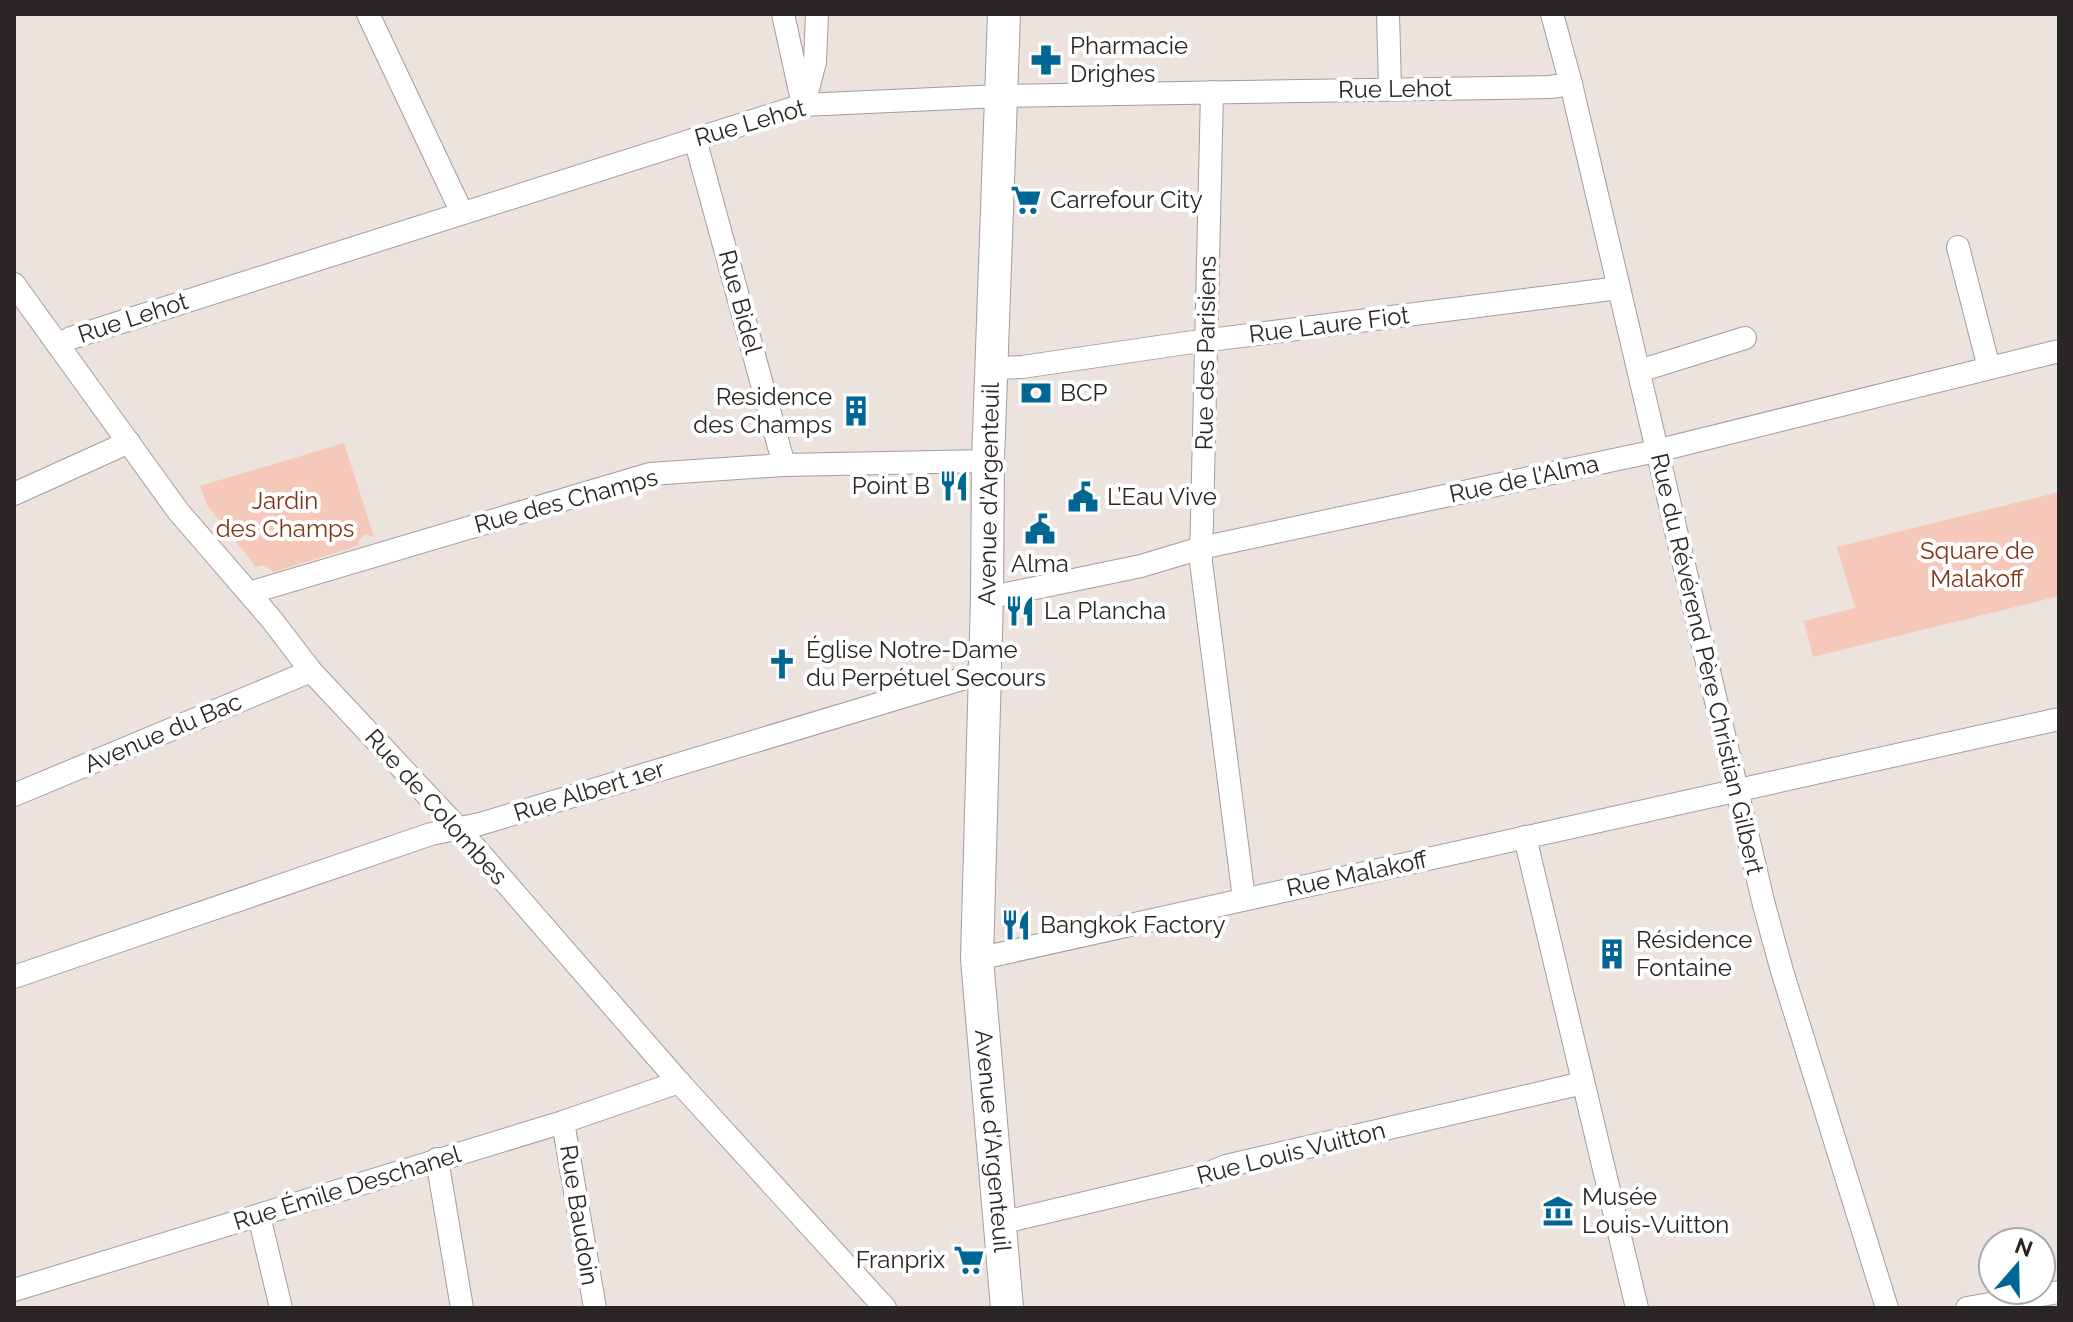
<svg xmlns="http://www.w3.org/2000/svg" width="2073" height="1322" font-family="Raleway,sans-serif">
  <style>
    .green { fill: #f5c8b9 }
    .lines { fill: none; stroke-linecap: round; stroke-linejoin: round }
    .street-casing { stroke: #a69c99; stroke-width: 24 }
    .secondary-casing { stroke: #a69c99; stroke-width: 34 }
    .street { stroke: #fff; stroke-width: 22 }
    .secondary { stroke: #fff; stroke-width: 32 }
    .labels { text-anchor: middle; stroke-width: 8; stroke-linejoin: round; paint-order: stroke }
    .poi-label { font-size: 24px; fill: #2a2625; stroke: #fff; text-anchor: start }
    .street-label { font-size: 24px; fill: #2a2625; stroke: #fff }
    .park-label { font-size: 24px; fill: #833316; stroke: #fff }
  </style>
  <rect width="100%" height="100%" fill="#ece2de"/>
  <g class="green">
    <polygon points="344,443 374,537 365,534 358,541 359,545 274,572 263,565 256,567 207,505 200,486"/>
    <polygon points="2059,492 2059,596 1813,657 1804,621 1855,608 1837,547"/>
  </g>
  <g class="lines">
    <g class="street-casing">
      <g id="street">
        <polyline points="368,14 462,213"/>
        <polyline points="783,14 803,105"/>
        <polyline points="1388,14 1390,88"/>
        <polyline points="1552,14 1571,84 1764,905 1782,971 1887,1308"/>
        <polyline points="1212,92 1201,562 1244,899"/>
        <polyline points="805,100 815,62 817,14"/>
        <polyline points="695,139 784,465"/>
        <polyline points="1958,247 1989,368"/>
        <polyline points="14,284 178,511 272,620 311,671 458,828 679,1082 885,1308"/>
        <polyline points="58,345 71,338 803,105 1000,96 1550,87 1571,84"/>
        <polyline points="992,368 1022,367 1186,343 1619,288"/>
        <polyline points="1639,371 1745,338"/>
        <polyline points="14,494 129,442"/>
        <polyline points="249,593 650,474 784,465 988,461"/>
        <polyline points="987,598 1141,566 1201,548 1346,517 1656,451 2059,351"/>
        <polyline points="14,795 311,671"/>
        <polyline points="1525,837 1637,1308"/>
        <polyline points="977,959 2059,719"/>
        <polyline points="14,977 431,834 480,824 985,672"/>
        <polyline points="563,1122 595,1308"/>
        <polyline points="437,1159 462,1308"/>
        <polyline points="259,1216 281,1308"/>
        <polyline points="1000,1223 1207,1174 1226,1166 1583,1083"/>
        <polyline points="14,1290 563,1122 679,1082"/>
        <polyline points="1967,1308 2059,1292"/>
      </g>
    </g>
    <g class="secondary-casing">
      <g id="secondary">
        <path id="s1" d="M1004,14L988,461L987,598L977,959L1007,1308"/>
      </g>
    </g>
    <use href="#street" class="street"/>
    <use href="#secondary" class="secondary"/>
  </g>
  <defs>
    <g id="pharmacy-bare" transform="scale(2.4)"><path d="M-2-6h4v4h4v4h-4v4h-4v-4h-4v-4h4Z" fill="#006795" stroke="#fff" stroke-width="2.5" paint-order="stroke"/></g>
    <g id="supermarket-bare" transform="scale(2.4)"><path d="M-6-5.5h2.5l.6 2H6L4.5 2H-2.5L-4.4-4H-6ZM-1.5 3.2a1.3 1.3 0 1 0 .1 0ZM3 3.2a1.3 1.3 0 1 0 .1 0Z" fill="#006795" stroke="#fff" stroke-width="2.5" paint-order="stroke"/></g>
    <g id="bank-bare" transform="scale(2.4)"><path d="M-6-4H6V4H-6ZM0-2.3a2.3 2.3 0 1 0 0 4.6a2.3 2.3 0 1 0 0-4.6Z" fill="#006795" stroke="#fff" stroke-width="2.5" paint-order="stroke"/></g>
    <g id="building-bare" transform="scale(2.4)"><path d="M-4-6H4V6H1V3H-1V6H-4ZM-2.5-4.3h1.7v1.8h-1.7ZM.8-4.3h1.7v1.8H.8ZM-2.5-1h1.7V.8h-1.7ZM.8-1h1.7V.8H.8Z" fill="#006795" stroke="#fff" stroke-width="2.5" paint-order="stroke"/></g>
    <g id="restaurant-bare" transform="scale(2.4)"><path d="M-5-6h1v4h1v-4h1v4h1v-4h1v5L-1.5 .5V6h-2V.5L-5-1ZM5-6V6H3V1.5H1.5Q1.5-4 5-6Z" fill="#006795" stroke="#fff" stroke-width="2.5" paint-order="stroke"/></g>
    <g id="civic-bare" transform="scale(2.4)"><path d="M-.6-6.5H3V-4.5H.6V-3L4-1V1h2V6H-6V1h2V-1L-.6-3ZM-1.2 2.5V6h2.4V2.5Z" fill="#006795" stroke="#fff" stroke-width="2.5" paint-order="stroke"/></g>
    <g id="church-bare" transform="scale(2.4)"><path d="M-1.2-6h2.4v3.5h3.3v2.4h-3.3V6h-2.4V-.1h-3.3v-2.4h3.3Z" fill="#006795" stroke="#fff" stroke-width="2.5" paint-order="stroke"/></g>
    <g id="museum-bare" transform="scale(2.4)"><path d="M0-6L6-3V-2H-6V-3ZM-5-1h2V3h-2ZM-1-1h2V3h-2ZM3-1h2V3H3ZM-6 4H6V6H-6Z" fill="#006795" stroke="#fff" stroke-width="2.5" paint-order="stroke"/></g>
  </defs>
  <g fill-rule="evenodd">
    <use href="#pharmacy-bare" x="1046" y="60"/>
    <use href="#supermarket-bare" x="1026" y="200"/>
    <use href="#bank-bare" x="1036" y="393"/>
    <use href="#building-bare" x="856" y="411"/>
    <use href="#restaurant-bare" x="954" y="486"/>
    <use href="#civic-bare" x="1083" y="497"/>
    <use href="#civic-bare" x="1040" y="529"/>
    <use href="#restaurant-bare" x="1020" y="611"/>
    <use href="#church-bare" x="782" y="664"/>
    <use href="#restaurant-bare" x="1016" y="925"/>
    <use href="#building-bare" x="1612" y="954"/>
    <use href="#museum-bare" x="1558" y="1211"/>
    <use href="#supermarket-bare" x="969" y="1260"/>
  </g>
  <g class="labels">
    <g class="poi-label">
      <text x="1070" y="54">Pharmacie<tspan x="1070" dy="28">Drighes</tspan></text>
      <text x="1050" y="208">Carrefour City</text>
      <text x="1060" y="401">BCP</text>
      <text x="832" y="405" text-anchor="end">Residence<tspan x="832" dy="28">des Champs</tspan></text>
      <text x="930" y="494" text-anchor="end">Point B</text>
      <text x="1107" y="505">L’Eau Vive</text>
      <text x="1040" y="572" text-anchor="middle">Alma</text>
      <text x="1044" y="619">La Plancha</text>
      <text x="806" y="658">Église Notre-Dame<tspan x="806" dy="28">du Perpétuel Secours</tspan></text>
      <text x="1040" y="933">Bangkok Factory</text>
      <text x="1636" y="948">Résidence<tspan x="1636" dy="28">Fontaine</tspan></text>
      <text x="1582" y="1205">Musée<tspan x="1582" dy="28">Louis-Vuitton</tspan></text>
      <text x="945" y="1268" text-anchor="end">Franprix</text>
    </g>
    <g class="street-label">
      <text transform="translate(1395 89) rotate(-1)" y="8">Rue Lehot</text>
      <text transform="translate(750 123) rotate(-16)" y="8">Rue Lehot</text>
      <text transform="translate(740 302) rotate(75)" y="8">Rue Bidel</text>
      <text transform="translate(133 318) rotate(-18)" y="8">Rue Lehot</text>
      <text transform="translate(1329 325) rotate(-7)" y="8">Rue Laure Fiot</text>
      <text transform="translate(1206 353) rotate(-89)" y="8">Rue des Parisiens</text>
      <text transform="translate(1524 479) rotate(-12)" y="8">Rue de l'Alma</text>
      <text transform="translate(989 494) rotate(-89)" y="8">Avenue d'Argenteuil</text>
      <text transform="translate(566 501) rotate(-15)" y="8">Rue des Champs</text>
      <text transform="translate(1707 664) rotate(77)" y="8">Rue du Révérend Père Christian Gilbert</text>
      <text transform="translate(163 733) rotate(-23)" y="8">Avenue du Bac</text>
      <text transform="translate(589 791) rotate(-17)" y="8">Rue Albert 1er</text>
      <text transform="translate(436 807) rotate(48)" y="8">Rue de Colombes</text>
      <text transform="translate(1357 874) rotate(-12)" y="8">Rue Malakoff</text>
      <text dy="8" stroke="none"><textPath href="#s1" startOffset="1128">Avenue d'Argenteuil</textPath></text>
      <text transform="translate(1291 1153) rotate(-14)" y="8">Rue Louis Vuitton</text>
      <text transform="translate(347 1188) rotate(-17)" y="8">Rue Émile Deschanel</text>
      <text transform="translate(579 1215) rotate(81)" y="8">Rue Baudoin</text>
    </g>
    <g class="park-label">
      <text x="285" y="509">Jardin<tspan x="285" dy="28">des Champs</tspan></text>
      <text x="1977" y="559">Square de<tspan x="1977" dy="28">Malakoff</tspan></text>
    </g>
  </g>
  <rect width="2073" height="1322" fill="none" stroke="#2a2625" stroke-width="32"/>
  <g transform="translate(2017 1266) rotate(20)"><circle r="38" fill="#ffffff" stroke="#aaa8a8" stroke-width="2"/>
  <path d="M0-6L14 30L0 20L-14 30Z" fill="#006795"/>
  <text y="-12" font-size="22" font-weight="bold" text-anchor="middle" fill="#2a2625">N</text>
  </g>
</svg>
